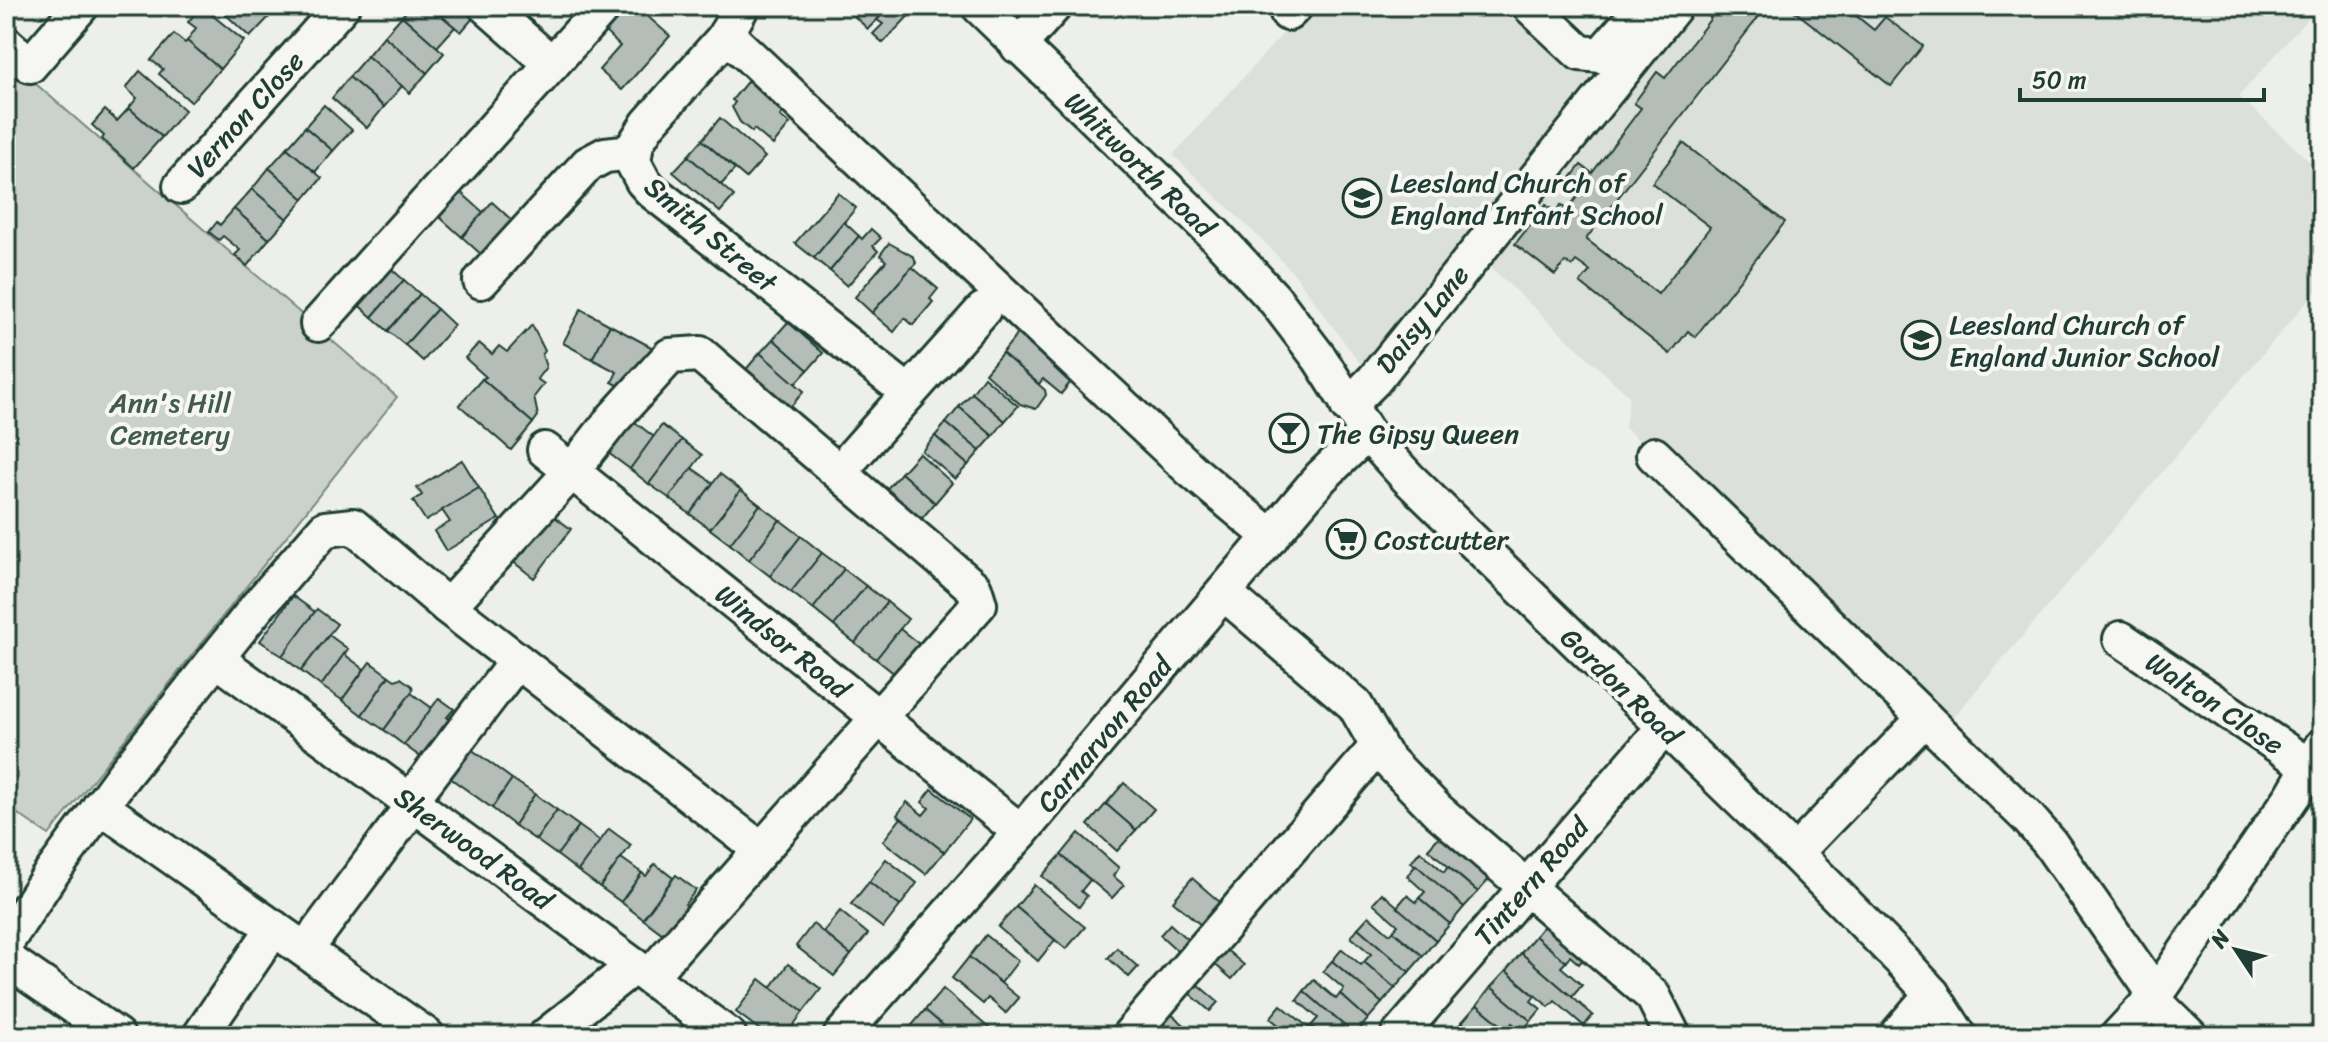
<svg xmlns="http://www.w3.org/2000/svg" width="2328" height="1042" font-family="Sriracha,sans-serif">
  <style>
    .built { fill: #dce0db }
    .green { fill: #cbd2cc; stroke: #758880; stroke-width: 2 }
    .building { fill: #b4bdb8; stroke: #1f3d34; stroke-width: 2 }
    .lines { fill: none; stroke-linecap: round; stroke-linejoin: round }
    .minor-casing { stroke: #1f3d34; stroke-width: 40 }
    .minor { stroke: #f6f6f2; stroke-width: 34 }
    .labels { text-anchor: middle; stroke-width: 8; stroke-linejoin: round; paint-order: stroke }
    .street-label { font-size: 28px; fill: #1f3d34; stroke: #f6f6f2 }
    .poi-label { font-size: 28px; fill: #1f3d34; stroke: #f6f6f2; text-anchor: start }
    .park-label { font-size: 28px; fill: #415b52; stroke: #f6f6f2 }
  </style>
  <rect width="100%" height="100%" fill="#edefea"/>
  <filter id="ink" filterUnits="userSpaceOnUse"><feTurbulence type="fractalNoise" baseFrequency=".0125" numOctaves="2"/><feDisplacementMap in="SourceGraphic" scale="16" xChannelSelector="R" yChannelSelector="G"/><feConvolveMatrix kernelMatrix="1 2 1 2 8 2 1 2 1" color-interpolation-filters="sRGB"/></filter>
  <g filter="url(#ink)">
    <g class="built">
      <polygon points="1308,6 1520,6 1603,79 1364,369 1296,276 1263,241 1173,155"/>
      <polygon points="1691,6 2319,6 2239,96 2322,173 2322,284 1951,720 1625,428 1629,396 1489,266 1643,64"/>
    </g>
    <polygon class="green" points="6,58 397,397 49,835 6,806"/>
    <g class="building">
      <polygon points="201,6 244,41 220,69 187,41 196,28 188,22"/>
      <polygon points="228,6 259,6 270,16 250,37 223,12"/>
      <polygon points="411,6 430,6 455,27 437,47 402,16"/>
      <polygon points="430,6 473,6 479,11 461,32"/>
      <polygon points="621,6 636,6 670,36 622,90 599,70 620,46 601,28"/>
      <polygon points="861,6 890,6 868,29 853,15"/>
      <polygon points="890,6 917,7 883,43 873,34 883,24 877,20"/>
      <polygon points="1709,6 1767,6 1586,239 1658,294 1710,227 1652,183 1683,143 1785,222 1695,337 1688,331 1670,354 1580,283 1590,271 1576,261 1572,266 1565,262 1555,275 1515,244 1546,205 1555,212 1561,205 1567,210 1583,189 1570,179 1581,165 1592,173 1641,108 1634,103 1657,72 1665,78 1711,18 1704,13"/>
      <polygon points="1788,6 1844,6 1874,30 1885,17 1923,46 1891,86"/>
      <polygon points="402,16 444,53 427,73 384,36"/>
      <polygon points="174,34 185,43 187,41 220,69 191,102 159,74 163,69 151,60"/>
      <polygon points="384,36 427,73 410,93 367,56"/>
      <polygon points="367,56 402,86 384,107 349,77"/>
      <polygon points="140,71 185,110 162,137 129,108 137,98 126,88"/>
      <polygon points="349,77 384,107 367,128 332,98"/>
      <polygon points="750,78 787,108 780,116 790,124 773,145 754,129 752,132 740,122 732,107 735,102 732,100"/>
      <polygon points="2322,81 2322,113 2311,85"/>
      <polygon points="324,105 352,130 333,151 305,127"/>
      <polygon points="129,108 162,137 134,168 102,139 104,136 92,125 105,110 117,121"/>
      <polygon points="720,118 765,157 746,178 702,140"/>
      <polygon points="305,127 333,151 315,172 287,148"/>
      <polygon points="702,140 735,169 721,185 688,156"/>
      <polygon points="287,148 322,178 304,199 269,168"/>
      <polygon points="688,156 734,196 720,212 673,172"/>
      <polygon points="269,168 304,199 287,219 252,189"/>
      <polygon points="456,188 483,212 462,237 434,212"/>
      <polygon points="252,189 287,219 269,239 234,209"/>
      <polygon points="838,193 856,208 814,258 795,243"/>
      <polygon points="492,202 514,222 484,257 462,237"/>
      <polygon points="234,209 269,239 247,266 235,255 240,250 223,236 219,240 209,232 217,222 220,225"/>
      <polygon points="844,222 859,236 830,271 814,258"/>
      <polygon points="871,229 881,238 873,246 878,251 847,286 830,271 859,236 862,239"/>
      <polygon points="889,243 914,257 916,263 872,313 855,297 886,261 880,255"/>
      <polygon points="387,265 404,280 372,317 354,301"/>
      <polygon points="912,267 938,289 930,299 933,302 913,325 905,318 894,332 872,313"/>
      <polygon points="404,280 420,294 388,331 372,317"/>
      <polygon points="420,294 437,309 405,345 388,331"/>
      <polygon points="437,309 454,325 423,361 405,345"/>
      <polygon points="581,309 610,325 592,359 563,343"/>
      <polygon points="788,322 823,353 808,370 773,339"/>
      <polygon points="532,325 545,351 542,355 546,367 537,379 544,384 534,397 538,416 533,423 482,379 486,377 465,358 479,343 492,354 499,346 507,352"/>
      <polygon points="610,325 653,348 629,391 612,382 617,372 592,359"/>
      <polygon points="1020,331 1074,378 1061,394 1043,379 1039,384 1002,353"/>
      <polygon points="773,339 808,370 795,384 760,353"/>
      <polygon points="760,353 804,391 787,411 743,373"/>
      <polygon points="1002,353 1045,390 1046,395 1036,409 1020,404 985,373"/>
      <polygon points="984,377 1018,406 1005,421 972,393"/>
      <polygon points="482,379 533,423 511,450 459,405"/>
      <polygon points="972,393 1005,421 993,436 959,407"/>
      <polygon points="959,407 993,436 980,451 946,423"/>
      <polygon points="631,419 654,437 630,469 607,452"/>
      <polygon points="946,423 980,451 968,465 935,436"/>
      <polygon points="662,425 682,440 649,484 630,469"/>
      <polygon points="935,436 968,465 955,479 922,451"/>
      <polygon points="682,440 702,455 669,498 649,484"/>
      <polygon points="919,453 952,483 935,503 901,473"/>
      <polygon points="462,460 479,488 426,521 413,501 422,495 417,488"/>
      <polygon points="692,468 713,483 690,514 669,498"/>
      <polygon points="901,473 935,503 918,523 884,492"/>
      <polygon points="720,474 741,490 710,529 690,514"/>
      <polygon points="479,488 499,519 446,551 434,531 450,522 442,510"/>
      <polygon points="741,490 760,505 730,544 710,529"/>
      <polygon points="760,505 780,520 749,560 730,544"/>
      <polygon points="548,512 571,529 534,578 511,560"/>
      <polygon points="780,520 801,536 770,576 749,560"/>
      <polygon points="801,536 822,553 791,592 770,576"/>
      <polygon points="822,553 844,569 813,609 791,592"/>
      <polygon points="844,569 866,586 834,626 813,609"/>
      <polygon points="866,586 887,602 855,643 834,626"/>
      <polygon points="293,596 315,612 282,656 260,641"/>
      <polygon points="887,602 908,619 876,659 855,643"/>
      <polygon points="317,609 337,624 301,671 282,656"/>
      <polygon points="900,629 924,648 900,678 876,659"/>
      <polygon points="329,635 348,649 321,686 301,671"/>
      <polygon points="344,654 364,669 342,700 321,686"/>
      <polygon points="370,662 389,676 362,715 342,700"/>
      <polygon points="389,676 395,680 401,678 412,686 413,690 384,730 362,715"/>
      <polygon points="411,693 432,708 404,745 384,730"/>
      <polygon points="439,698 454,709 447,717 458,725 429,763 404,745"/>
      <polygon points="467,746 512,779 492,808 446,775"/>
      <polygon points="512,779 535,794 514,825 492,808"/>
      <polygon points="1124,783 1154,809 1136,830 1106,804"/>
      <polygon points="932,789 970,819 944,852 897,815 907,802 923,815 929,808 922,802"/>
      <polygon points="535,794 557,810 536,840 514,825"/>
      <polygon points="1106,804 1136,830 1117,851 1088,825"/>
      <polygon points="557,810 579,826 557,855 536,840"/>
      <polygon points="901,818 944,852 926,874 883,841"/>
      <polygon points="579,826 600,841 578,871 557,855"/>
      <polygon points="609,829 631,845 600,887 578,871"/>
      <polygon points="1445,830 1495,872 1478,892 1428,849"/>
      <polygon points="1079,833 1119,868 1113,876 1124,885 1112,898 1061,855"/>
      <polygon points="1420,851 1444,872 1448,867 1478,892 1464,907 1411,862"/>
      <polygon points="1061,855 1090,880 1081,891 1087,896 1079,907 1042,876"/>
      <polygon points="621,858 642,873 621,902 600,887"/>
      <polygon points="886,859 917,883 900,906 869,882"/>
      <polygon points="655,864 673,878 643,919 621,902 642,873 646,876"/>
      <polygon points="1416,865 1464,907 1450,924 1419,898 1425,892 1407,876"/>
      <polygon points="676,875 696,890 685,904 689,907 667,937 643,919"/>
      <polygon points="1192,878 1221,903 1202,926 1173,901"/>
      <polygon points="869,882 900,906 883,928 851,904"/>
      <polygon points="1034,885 1085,927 1066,949 1016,907"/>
      <polygon points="1382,893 1436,940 1423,956 1393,931 1398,925 1373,903"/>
      <polygon points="1407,895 1416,902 1419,898 1450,924 1436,940 1397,907"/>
      <polygon points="1016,907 1055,940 1038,961 998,927"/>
      <polygon points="840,911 868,934 851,955 823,932"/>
      <polygon points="1369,916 1390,934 1393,931 1423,956 1409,972 1358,928"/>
      <polygon points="1550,918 1589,952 1579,964 1570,956 1566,962 1535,936"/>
      <polygon points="813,924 851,955 834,976 796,946"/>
      <polygon points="1170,924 1189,941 1179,952 1160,935"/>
      <polygon points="1358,928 1409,972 1395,988 1364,962 1371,954 1351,937"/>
      <polygon points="986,935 1018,961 1001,983 969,957"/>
      <polygon points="1535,936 1566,962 1561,967 1582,985 1572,997 1521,953"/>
      <polygon points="1223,947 1244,965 1232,979 1211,961"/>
      <polygon points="1117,948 1138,967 1129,977 1108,958"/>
      <polygon points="1342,949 1361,965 1364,962 1395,988 1382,1003 1332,961"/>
      <polygon points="1521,953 1593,1015 1584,1026 1555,1001 1549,1007 1506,971"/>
      <polygon points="969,957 1019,998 1006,1013 988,998 983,1004 952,978"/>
      <polygon points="1332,961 1382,1003 1368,1019 1340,994 1344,989 1323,971"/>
      <polygon points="788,964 821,989 803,1012 771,988"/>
      <polygon points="1506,971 1535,996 1531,1001 1541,1009 1531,1021 1491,987"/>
      <polygon points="760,979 803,1012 787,1034 784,1031 780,1036 768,1036 736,1012"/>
      <polygon points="1314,980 1336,999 1340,994 1368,1019 1355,1035 1304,991"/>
      <polygon points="1197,984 1218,1002 1210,1011 1189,993"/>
      <polygon points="1491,987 1531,1021 1522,1031 1512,1023 1507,1030 1477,1005"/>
      <polygon points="943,989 990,1029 984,1036 955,1036 925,1010"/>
      <polygon points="1304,991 1355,1035 1353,1036 1323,1036 1311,1026 1318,1018 1297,1000"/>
      <polygon points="1281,1005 1309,1028 1311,1026 1323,1036 1292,1036 1270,1018"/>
      <polygon points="1477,1005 1507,1030 1513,1036 1478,1036 1462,1022"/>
      <polygon points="925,1010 955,1036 910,1036 907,1031"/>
      <polygon points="1171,1014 1193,1032 1190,1036 1168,1036 1159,1028"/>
      <polygon points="1462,1022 1478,1036 1450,1036"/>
    </g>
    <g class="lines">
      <g class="minor-casing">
        <g id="minor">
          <polyline points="486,6 552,64"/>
          <polyline points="742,6 724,38 648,124 636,143 633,162 643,181 652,191 909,393"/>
          <polyline points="979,6 1216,236 1276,301 1320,359 1367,433 1408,478 1795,853 1902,961 1932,994 1959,1036"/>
          <polyline points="1530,6 1580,53 1601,55 1644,6"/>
          <polyline points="1288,13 1295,6"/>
          <polyline points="726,34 1191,470 1271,537"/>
          <polyline points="6,44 30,65 81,6"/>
          <polyline points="1018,46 1054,6"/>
          <polyline points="181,186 342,6"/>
          <polyline points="481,281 588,164 605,155 633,152"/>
          <polyline points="318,324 604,6"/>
          <polyline points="1348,406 1374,380 1675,6"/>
          <polyline points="545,450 1021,832"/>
          <polyline points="1654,455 2028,818 2049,842 2156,995"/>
          <polyline points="853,456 983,310"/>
          <polyline points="1224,593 1355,705 1384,756 1438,811 1653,996 1673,1036"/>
          <polyline points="448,607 572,471 612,420 670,356 700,354 974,588 979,604 649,977"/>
          <polyline points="2121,639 2310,767"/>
          <polyline points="218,660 729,1036"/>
          <polyline points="410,801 517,661"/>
          <polyline points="100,806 427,1036"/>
          <polyline points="1795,853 1925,718"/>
          <polyline points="6,942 48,878 122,777 257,607 325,529 353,526 448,607 760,849"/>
          <polyline points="305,950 414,804"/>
          <polyline points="6,959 117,1036"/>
          <polyline points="2153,1000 2190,1036"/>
          <polyline points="200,1036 274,928"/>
          <polyline points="546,1036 634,966"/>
          <polyline points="841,1036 1021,832 1321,477 1367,433"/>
          <polyline points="1129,1036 1378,746"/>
          <polyline points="1398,1036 1664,728"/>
          <polyline points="1896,1036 1932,994"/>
          <polyline points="2118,1036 2156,995 2293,795 2322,746"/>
        </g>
      </g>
      <use href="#minor" class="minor"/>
    </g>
  </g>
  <defs>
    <g id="school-ring" transform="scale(2)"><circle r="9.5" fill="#f6f6f2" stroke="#1f3d34" stroke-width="1.5"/><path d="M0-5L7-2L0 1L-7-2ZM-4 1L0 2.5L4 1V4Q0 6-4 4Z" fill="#1f3d34"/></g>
    <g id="bar-ring" transform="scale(2)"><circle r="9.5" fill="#f6f6f2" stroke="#1f3d34" stroke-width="1.5"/><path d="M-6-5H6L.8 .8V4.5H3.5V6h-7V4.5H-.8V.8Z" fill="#1f3d34"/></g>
    <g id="supermarket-ring" transform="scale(2)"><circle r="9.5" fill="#f6f6f2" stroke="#1f3d34" stroke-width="1.5"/><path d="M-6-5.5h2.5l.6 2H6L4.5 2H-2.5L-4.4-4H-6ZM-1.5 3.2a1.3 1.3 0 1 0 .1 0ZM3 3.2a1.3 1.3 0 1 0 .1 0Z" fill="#1f3d34"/></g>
  </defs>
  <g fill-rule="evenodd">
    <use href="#school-ring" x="1362" y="198"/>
    <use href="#school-ring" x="1921" y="340"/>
    <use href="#bar-ring" x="1289" y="433"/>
    <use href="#supermarket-ring" x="1346" y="539"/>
  </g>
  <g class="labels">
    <g class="street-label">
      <text transform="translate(245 114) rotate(-48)" y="10">Vernon Close</text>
      <text transform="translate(1140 164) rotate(44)" y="10">Whitworth Road</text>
      <text transform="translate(711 234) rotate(40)" y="10">Smith Street</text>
      <text transform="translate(1422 319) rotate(-51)" y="10">Daisy Lane</text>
      <text transform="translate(783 641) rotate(39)" y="10">Windsor Road</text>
      <text transform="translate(1621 686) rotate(44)" y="10">Gordon Road</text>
      <text transform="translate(2215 703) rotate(34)" y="10">Walton Close</text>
      <text transform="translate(1104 734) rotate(-50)" y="10">Carnarvon Road</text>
      <text transform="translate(474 848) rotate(36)" y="10">Sherwood Road</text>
      <text transform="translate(1531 881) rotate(-49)" y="10">Tintern Road</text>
    </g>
    <g class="poi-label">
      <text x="1390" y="192">Leesland Church of<tspan x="1390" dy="32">England Infant School</tspan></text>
      <text x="1949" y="334">Leesland Church of<tspan x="1949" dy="32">England Junior School</tspan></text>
      <text x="1317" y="443">The Gipsy Queen</text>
      <text x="1374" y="549">Costcutter</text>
    </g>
    <g class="park-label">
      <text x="170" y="412">Ann's Hill<tspan x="170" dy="32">Cemetery</tspan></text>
    </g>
  </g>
  <rect width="2328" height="1042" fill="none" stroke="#f6f6f2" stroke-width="32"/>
  <rect x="16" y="16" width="2296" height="1010" fill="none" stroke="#1f3d34" stroke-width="3" filter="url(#ink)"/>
  <g transform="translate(2236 950) rotate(305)" stroke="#f6f6f2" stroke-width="6" paint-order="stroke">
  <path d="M0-6L14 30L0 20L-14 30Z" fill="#1f3d34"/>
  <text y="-12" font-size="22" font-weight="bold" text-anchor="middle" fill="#1f3d34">N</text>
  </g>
  <path d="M2020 88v12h244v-12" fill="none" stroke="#1f3d34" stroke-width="4"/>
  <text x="2032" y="88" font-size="24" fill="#1f3d34" stroke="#f6f6f2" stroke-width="6" paint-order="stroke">50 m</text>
</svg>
